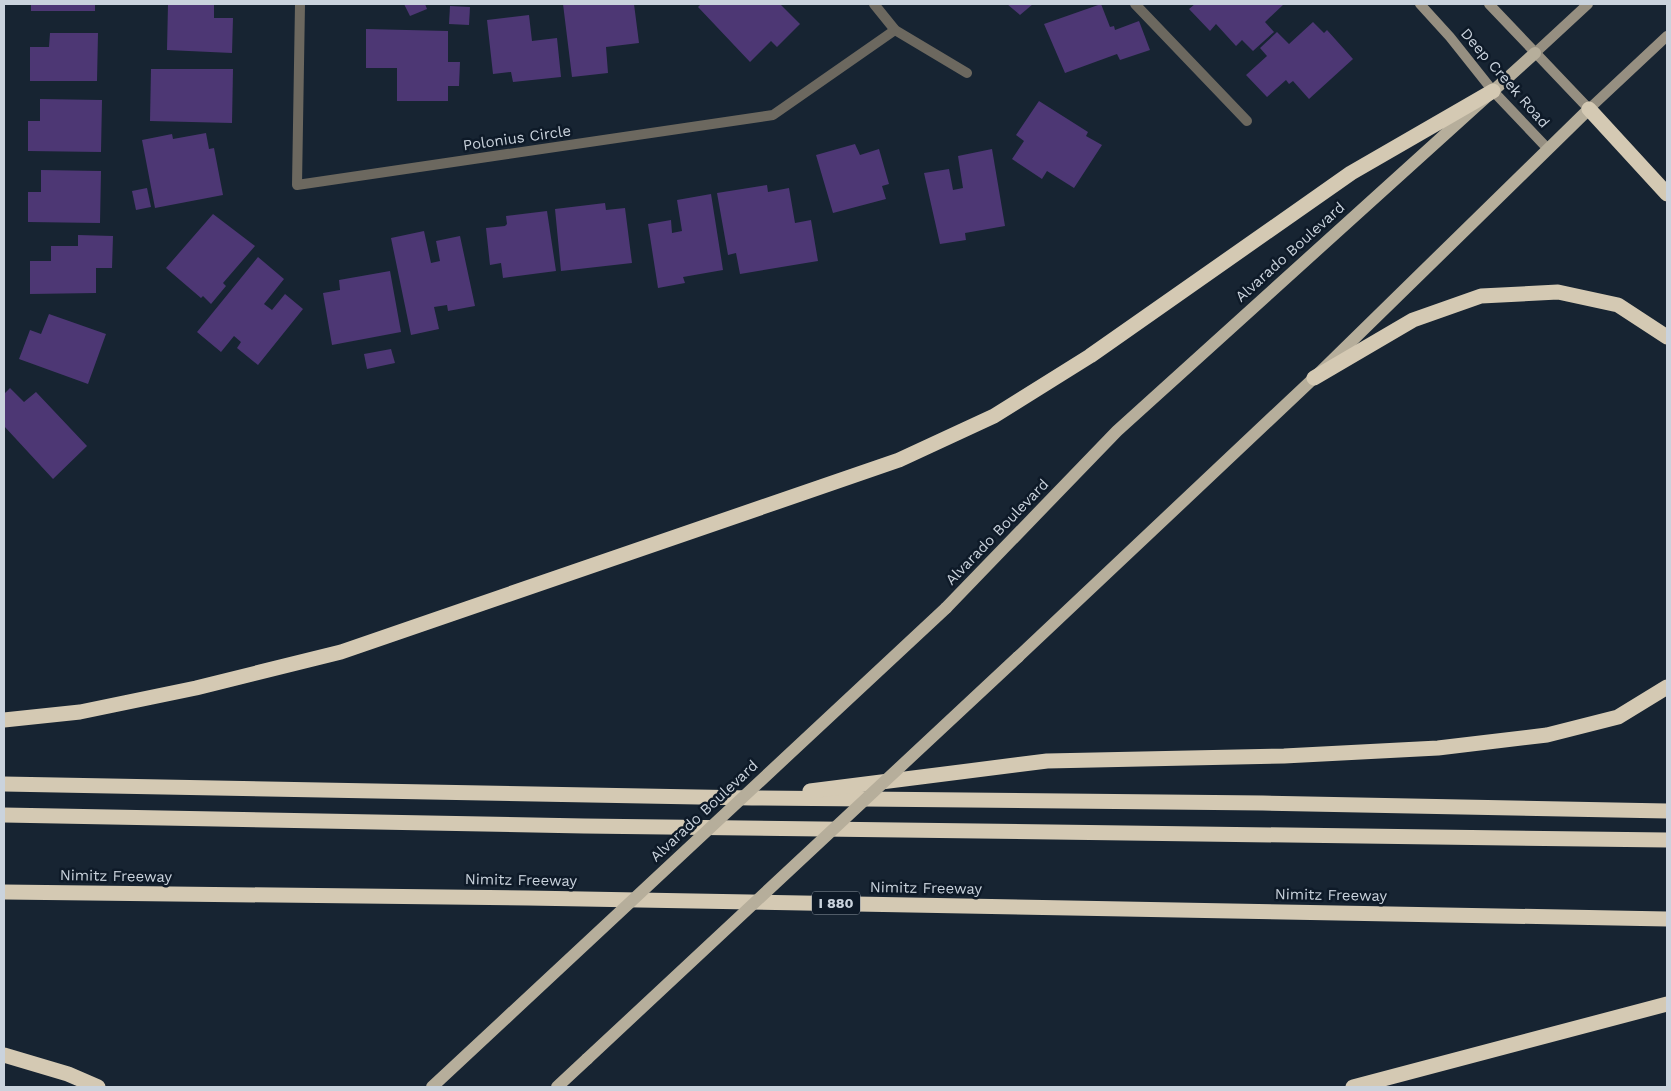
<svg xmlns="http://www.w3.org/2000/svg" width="1671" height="1091" font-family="'Work Sans',sans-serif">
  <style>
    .building { fill: #4d3774 }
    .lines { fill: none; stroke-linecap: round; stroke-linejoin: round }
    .lane { stroke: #6c685f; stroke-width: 10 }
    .street { stroke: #6c685f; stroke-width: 10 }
    .secondary { stroke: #968f81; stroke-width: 10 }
    .primary { stroke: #b6ae9b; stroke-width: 12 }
    .highway { stroke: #d4c9b3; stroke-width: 15 }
    .primary-bridge { stroke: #b6ae9b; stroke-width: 12 }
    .labels { text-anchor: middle; stroke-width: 5; stroke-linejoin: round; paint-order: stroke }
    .shield { fill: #0e1a28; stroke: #929ca7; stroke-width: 1 }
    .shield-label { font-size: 14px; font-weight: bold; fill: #cad3dd }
    .street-label { font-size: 15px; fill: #cad3dd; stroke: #0e1a28 }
  </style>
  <rect width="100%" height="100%" fill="#172432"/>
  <g class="building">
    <rect x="31" y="4" width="64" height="7"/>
    <polygon points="168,4 214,4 214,18 233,18 232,53 167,50"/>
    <polygon points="404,4 425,4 427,9 410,16"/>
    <polygon points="563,4 634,4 639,43 606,47 608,73 572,77"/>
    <polygon points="701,4 780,4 800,24 777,47 771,41 750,62 698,7"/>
    <polygon points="1007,4 1033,4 1020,15"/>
    <polygon points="1101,4 1110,27 1114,26 1115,30 1139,21 1150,50 1120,60 1117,54 1065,73 1044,24"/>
    <polygon points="1195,4 1284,4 1265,22 1274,32 1253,51 1242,40 1236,46 1216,24 1210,31 1189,9"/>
    <polygon points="450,6 470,7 469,25 449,24"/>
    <polygon points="529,15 532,41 557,38 561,77 513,82 511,72 493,74 487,20"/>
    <polygon points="1313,22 1324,33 1327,30 1353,59 1309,99 1293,81 1289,84 1286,80 1267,97 1246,75 1267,56 1260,48 1277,32 1289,44"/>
    <polygon points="366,29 448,31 448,62 460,62 459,86 448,86 448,101 397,101 397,68 366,68"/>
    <polygon points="50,33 98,33 97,81 30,81 30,47 49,47"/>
    <polygon points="151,69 233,69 232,123 150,121"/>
    <polygon points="40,99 102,100 101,152 28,151 28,121 40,121"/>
    <polygon points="1039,101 1088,132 1086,136 1102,145 1074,188 1047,171 1042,179 1012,159 1024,141 1016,135"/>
    <polygon points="206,133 209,149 214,148 223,195 155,208 142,140 172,134 173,139"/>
    <polygon points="855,144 860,155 879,149 889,184 882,186 886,199 833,213 816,155"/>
    <polygon points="992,149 1005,226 965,233 966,240 940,244 924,173 949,169 953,190 963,188 958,156"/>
    <polygon points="41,170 101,171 100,223 28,222 28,192 41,192"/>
    <polygon points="767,185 768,192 789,188 795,223 811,220 818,261 740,274 736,253 728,255 717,193"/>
    <polygon points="147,188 151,207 136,210 132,191"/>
    <polygon points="711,194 723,270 683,277 685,283 658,288 648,224 671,220 672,233 682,231 677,200"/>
    <polygon points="605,203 606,210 625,208 632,263 561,271 555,209"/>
    <polygon points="547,211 556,271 503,278 501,263 490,265 486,228 505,226 507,224 506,216"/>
    <polygon points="213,214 255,246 223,283 226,286 211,304 203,296 201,298 166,268"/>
    <polygon points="424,231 431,263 440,261 436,241 460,236 475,306 448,311 447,305 434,307 439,329 411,335 391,238"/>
    <polygon points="78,235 113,236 112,268 96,268 96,293 30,294 30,261 51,261 51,246 78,246"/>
    <polygon points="258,257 284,279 264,304 272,310 285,294 303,309 258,365 237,348 241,342 234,336 221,352 197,332"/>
    <polygon points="390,271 401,332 332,345 323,293 340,290 339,280"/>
    <polygon points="49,314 106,334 88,384 19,359 30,330 41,334"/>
    <polygon points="391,349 395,363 367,369 364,354"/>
    <polygon points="10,388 24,402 36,392 87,446 53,479 4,426 4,394"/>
  </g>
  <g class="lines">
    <polyline class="lane" points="1135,4 1247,121"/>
    <g class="street">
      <polyline points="300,4 297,185 773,115 895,30"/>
      <polyline points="874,4 895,30 967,73"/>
    </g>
    <g class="secondary">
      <polyline points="1420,4 1450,37 1493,91 1548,149"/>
      <polyline points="1489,4 1589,109 1667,36"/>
      <polyline points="1535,53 1588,4"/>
    </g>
    <g class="primary">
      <polyline points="946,608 1117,431 1535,53"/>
      <polyline points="1018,657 1314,378 1589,109"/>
      <polyline points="557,1087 587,1059"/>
    </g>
    <g class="highway">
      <polyline points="1589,109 1667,194"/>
      <polyline points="1314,378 1413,320 1481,296 1558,292 1618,305 1667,337"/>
      <polyline points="4,720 80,712 196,688 341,652 899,460 994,416 1090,356 1351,173 1493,91"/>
      <polyline points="4,784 752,798 1263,803 1667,811"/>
      <polyline points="810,791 1047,761 1284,756 1438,748 1547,735 1618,717 1667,687"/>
      <polyline points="4,815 584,826 1667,840"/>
      <polyline points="4,892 528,898 1667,919"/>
      <polyline points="4,1055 68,1074 98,1087"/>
      <polyline points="1353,1087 1667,1004"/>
    </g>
    <g class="primary-bridge">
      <polyline points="587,1059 1018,657"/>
      <polyline points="432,1087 946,608"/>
    </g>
  </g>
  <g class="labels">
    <rect class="shield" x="812" y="891.5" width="48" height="23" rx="4"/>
    <g class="shield-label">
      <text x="836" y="908">I 880</text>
    </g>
    <g class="street-label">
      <text transform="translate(1505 78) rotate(49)" y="5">Deep Creek Road</text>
      <text transform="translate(517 138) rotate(-8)" y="5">Polonius Circle</text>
      <text transform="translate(1290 252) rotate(-42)" y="5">Alvarado Boulevard</text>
      <text transform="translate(997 532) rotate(-46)" y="5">Alvarado Boulevard</text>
      <text transform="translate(704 811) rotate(-43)" y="5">Alvarado Boulevard</text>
      <text transform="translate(116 876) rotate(1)" y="5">Nimitz Freeway</text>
      <text transform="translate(521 880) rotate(1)" y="5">Nimitz Freeway</text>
      <text transform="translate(926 888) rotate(1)" y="5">Nimitz Freeway</text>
      <text transform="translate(1331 895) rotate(1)" y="5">Nimitz Freeway</text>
    </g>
  </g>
  <rect width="1671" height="1091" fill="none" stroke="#cad3dd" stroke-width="10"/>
</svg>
